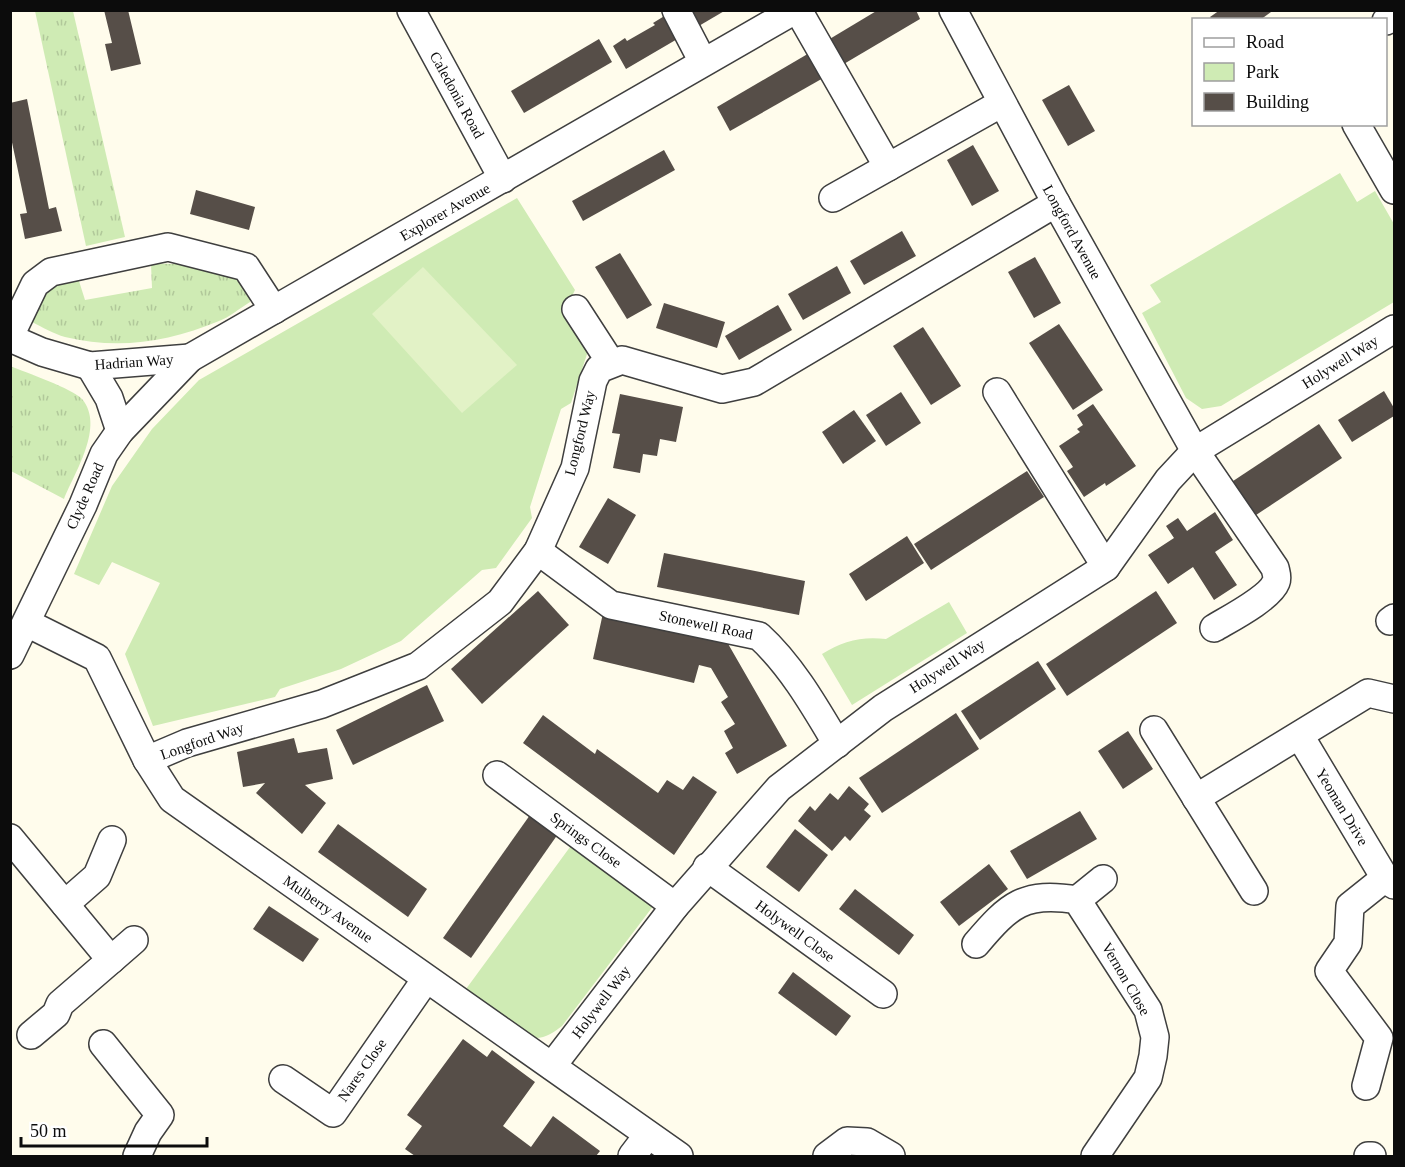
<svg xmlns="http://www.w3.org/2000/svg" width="1405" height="1167" font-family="Georgia,serif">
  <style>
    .grass { fill: url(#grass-tufts) }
    .park { fill: #cfebb4 }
    .pitch { fill: #e2f2c6 }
    .building { fill: #564e48 }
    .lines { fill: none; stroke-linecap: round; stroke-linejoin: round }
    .minor-casing { stroke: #3f3f3f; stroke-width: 30 }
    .minor { stroke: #fff; stroke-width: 27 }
    .labels { text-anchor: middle; stroke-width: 6; stroke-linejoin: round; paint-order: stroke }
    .street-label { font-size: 15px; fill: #0c0c0c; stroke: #fff }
  </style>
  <defs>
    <pattern id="grass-tufts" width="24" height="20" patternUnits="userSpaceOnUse" patternTransform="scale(1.5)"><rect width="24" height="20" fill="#cfebb4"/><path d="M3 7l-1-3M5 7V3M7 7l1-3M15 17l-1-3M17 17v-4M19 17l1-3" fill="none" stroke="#b1c89a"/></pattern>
  </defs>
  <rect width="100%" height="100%" fill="#fffcec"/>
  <g class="grass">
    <polygon points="35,11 73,11 125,237 86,246"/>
    <path d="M151,264C174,263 216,265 237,277C242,280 246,287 250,291V302C240,308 230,317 219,321C168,342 119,350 65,337C54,334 42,327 32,322L42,293L59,281H79L85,300L152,288Z"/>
    <path d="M10,366C25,372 73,389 82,399C105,426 75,472 64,499L11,471Z"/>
  </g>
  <g class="park">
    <polygon points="1340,173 1357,202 1375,191 1394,224 1394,302 1221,406 1202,409 1186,398 1142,313 1161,302 1150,285"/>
    <polygon points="517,198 575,290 565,310 588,351 571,403 561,409 530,507 532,518 496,568 482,570 401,641 341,669 280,689 275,697 153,726 125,654 160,583 112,562 99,585 74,574 112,486 152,429 199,380"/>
    <path d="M949,602L967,633L852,705L822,654C842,641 862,636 886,639Z"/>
    <path d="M570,847L654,905L562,1026C554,1032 546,1038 536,1038C518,1037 481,1002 466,989Z"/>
  </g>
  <polygon class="pitch" points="423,267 517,365 462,413 372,314"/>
  <g class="building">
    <polygon points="104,10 128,10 141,64 111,71 105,44 112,43"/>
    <polygon points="681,10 726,10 692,30"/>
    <polygon points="878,10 916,10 920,19 837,68 823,43"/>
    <polygon points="1220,10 1270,10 1271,12 1260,20 1212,20 1210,17"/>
    <polygon points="666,15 679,38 626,69 613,46 625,38 627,41 655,25 653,23"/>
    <polygon points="599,39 612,62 524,113 511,91"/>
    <polygon points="811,52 825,77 730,131 717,107"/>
    <polygon points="1069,85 1095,131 1068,146 1042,100"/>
    <polygon points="27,99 49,209 56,207 62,231 25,239 20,214 27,213 10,133 10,103"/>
    <polygon points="973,145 999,191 972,206 947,160"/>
    <polygon points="664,150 675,170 583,221 572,201"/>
    <polygon points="196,190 255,207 249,230 190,214"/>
    <polygon points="902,231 916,256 864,285 850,261"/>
    <polygon points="620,253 652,305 627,319 595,267"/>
    <polygon points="1035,257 1061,303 1034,318 1008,272"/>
    <polygon points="837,266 851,293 803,320 788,294"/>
    <polygon points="664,303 725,322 717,348 656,328"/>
    <polygon points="778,305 792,330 739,360 725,336"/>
    <polygon points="1059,324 1103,390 1073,410 1029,343"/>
    <polygon points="923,327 961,386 931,405 893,346"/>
    <polygon points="1384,391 1394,408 1394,416 1352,442 1338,420"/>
    <polygon points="901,392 921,423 886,446 866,415"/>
    <polygon points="620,394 683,407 676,442 660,439 657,456 643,454 640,473 613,468 620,434 612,433"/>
    <polygon points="1093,404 1136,466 1106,486 1105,483 1084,497 1067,471 1073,467 1059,446 1080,432 1077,429 1083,425 1077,415"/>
    <polygon points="854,410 876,441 843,464 822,432"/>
    <polygon points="1319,424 1342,458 1247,521 1224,487"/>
    <polygon points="1027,471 1044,497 931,570 914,544"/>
    <polygon points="608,498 636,515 608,564 579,547"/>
    <polygon points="1215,512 1233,540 1215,552 1237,585 1214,600 1193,567 1168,584 1148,555 1174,538 1166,526 1178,518 1187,531"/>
    <polygon points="907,536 924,563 866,601 849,574"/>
    <polygon points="664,553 805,581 799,615 657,587"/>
    <polygon points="538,591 569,625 482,704 451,669"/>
    <polygon points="1156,591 1177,623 1067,696 1046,664"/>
    <polygon points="603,613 727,642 787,746 737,774 725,753 733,748 724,731 735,724 721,702 728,697 711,668 699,665 694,683 593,659"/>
    <polygon points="1038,661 1056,689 980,740 961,711"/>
    <polygon points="427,685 444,721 353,765 336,730"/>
    <polygon points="956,713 979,749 882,813 859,778"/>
    <polygon points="543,715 595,754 597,749 658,793 667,780 683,790 693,776 717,792 674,855 523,743"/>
    <polygon points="1128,731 1153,769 1123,789 1098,751"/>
    <polygon points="294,738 298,753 327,748 333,779 305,785 326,803 302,834 256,793 265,783 243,787 237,752"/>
    <polygon points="849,786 869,804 864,810 871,816 850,841 845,836 832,851 798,821 810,806 815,811 830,793 838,800"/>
    <polygon points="1080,811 1097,839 1027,879 1010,851"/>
    <polygon points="530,815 558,834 471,958 443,938"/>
    <polygon points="338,824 427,889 408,917 318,852"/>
    <polygon points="795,829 828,855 799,892 766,867"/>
    <polygon points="989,864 1008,889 959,926 940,902"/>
    <polygon points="855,889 914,935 899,955 839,909"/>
    <polygon points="269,906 319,939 303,962 253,929"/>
    <polygon points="793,972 851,1016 836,1036 778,993"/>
    <polygon points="463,1039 487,1057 492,1050 535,1082 503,1126 531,1147 553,1116 600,1151 596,1156 415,1156 405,1149 422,1126 407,1115"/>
  </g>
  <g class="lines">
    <g class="minor-casing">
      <g id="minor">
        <polyline points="411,10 503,179"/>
        <polyline points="676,10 703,62"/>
        <polyline points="798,10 888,167"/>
        <path d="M953,10L1056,203L1195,451L1275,568C1276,573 1278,577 1276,582C1270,598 1229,619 1214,628"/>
        <polyline points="1386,21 1394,16"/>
        <polyline points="1356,124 1394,190"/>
        <polyline points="833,198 1002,103"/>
        <polyline points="576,309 611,363"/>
        <polyline points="10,336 35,284 51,272 168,247 246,267 274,310"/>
        <polyline points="10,338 42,352 90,366 190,358"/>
        <polyline points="90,366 109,398 120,431"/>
        <polyline points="997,392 1106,567"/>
        <path d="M538,551L611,605L759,636C791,665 815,707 837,744"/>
        <polyline points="1390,621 1394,618"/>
        <polyline points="27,623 97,658 147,760 172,799 679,1156"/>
        <polyline points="10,655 83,505 104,454 120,431 190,358 795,10"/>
        <polyline points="1154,730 1254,891"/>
        <polyline points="1300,736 1385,878 1394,885"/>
        <polyline points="147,760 187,743 322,704 418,666 500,602 538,551 575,468 593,381 599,369 622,360 722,389 754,382 1056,203"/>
        <polyline points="497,775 675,906"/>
        <polyline points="1196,798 1368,693 1394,699"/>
        <polyline points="10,838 111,960 60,1004 56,1014 31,1035"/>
        <polyline points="707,867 883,994"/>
        <polyline points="1077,900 1103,879"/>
        <polyline points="65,904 97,876 112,840"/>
        <path d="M976,944C1009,905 1024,891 1077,900L1148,1010L1155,1037L1153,1056L1148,1078L1095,1156"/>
        <polyline points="111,960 134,940"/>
        <polyline points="103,1044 160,1115 148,1132 137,1156"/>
        <polyline points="552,1066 675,906 779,788 883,708 1106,567 1168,480 1195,451 1394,329"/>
        <polyline points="283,1079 333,1113 426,979"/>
        <polyline points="1366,1086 1379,1038 1329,971 1348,943 1350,906 1385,878"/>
        <polyline points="632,1156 648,1135"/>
        <polyline points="827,1156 847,1141 867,1142 891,1156"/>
        <polyline points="1368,1156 1372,1156"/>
      </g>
    </g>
    <use href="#minor" class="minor"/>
  </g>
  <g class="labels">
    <g class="street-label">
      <text transform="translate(457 95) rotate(61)" y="5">Caledonia Road</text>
      <text transform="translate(445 212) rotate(-30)" y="5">Explorer Avenue</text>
      <text transform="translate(1072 232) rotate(61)" y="5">Longford Avenue</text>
      <text transform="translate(134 362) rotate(-4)" y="5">Hadrian Way</text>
      <text transform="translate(1340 362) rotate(-32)" y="5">Holywell Way</text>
      <text transform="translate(580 433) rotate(-76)" y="5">Longford Way</text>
      <text transform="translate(85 496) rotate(-66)" y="5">Clyde Road</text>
      <text transform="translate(706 625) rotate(12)" y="5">Stonewell Road</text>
      <text transform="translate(947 666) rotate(-33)" y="5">Holywell Way</text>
      <text transform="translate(202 741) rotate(-19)" y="5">Longford Way</text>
      <text transform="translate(1342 807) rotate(59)" y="5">Yeoman Drive</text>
      <text transform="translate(586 840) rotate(36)" y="5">Springs Close</text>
      <text transform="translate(328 909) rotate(35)" y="5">Mulberry Avenue</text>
      <text transform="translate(795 931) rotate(36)" y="5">Holywell Close</text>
      <text transform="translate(1126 979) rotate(60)" y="5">Vernon Close</text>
      <text transform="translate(601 1002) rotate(-53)" y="5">Holywell Way</text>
      <text transform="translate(362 1070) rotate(-55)" y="5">Nares Close</text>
    </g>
  </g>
  <rect width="1405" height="1167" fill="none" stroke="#0c0c0c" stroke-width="24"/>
  <rect x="1192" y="18" width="195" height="108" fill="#ffffff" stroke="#9e9e9e" stroke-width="1.5"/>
  <rect x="1204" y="38" width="30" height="9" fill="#ffffff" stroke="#9e9e9e" stroke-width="1.5"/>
  <text x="1246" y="48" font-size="18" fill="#0c0c0c">Road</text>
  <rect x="1204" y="63" width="30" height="18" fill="#cfebb4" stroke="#9e9e9e" stroke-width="1.5"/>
  <text x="1246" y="78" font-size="18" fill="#0c0c0c">Park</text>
  <rect x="1204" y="93" width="30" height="18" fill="#564e48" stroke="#9e9e9e" stroke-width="1.5"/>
  <text x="1246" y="108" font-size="18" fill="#0c0c0c">Building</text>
  <path d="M21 1137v9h186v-9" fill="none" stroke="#0c0c0c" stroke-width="3"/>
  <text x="30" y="1137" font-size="18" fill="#0c0c0c" stroke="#ffffff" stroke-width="4.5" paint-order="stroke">50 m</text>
</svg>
